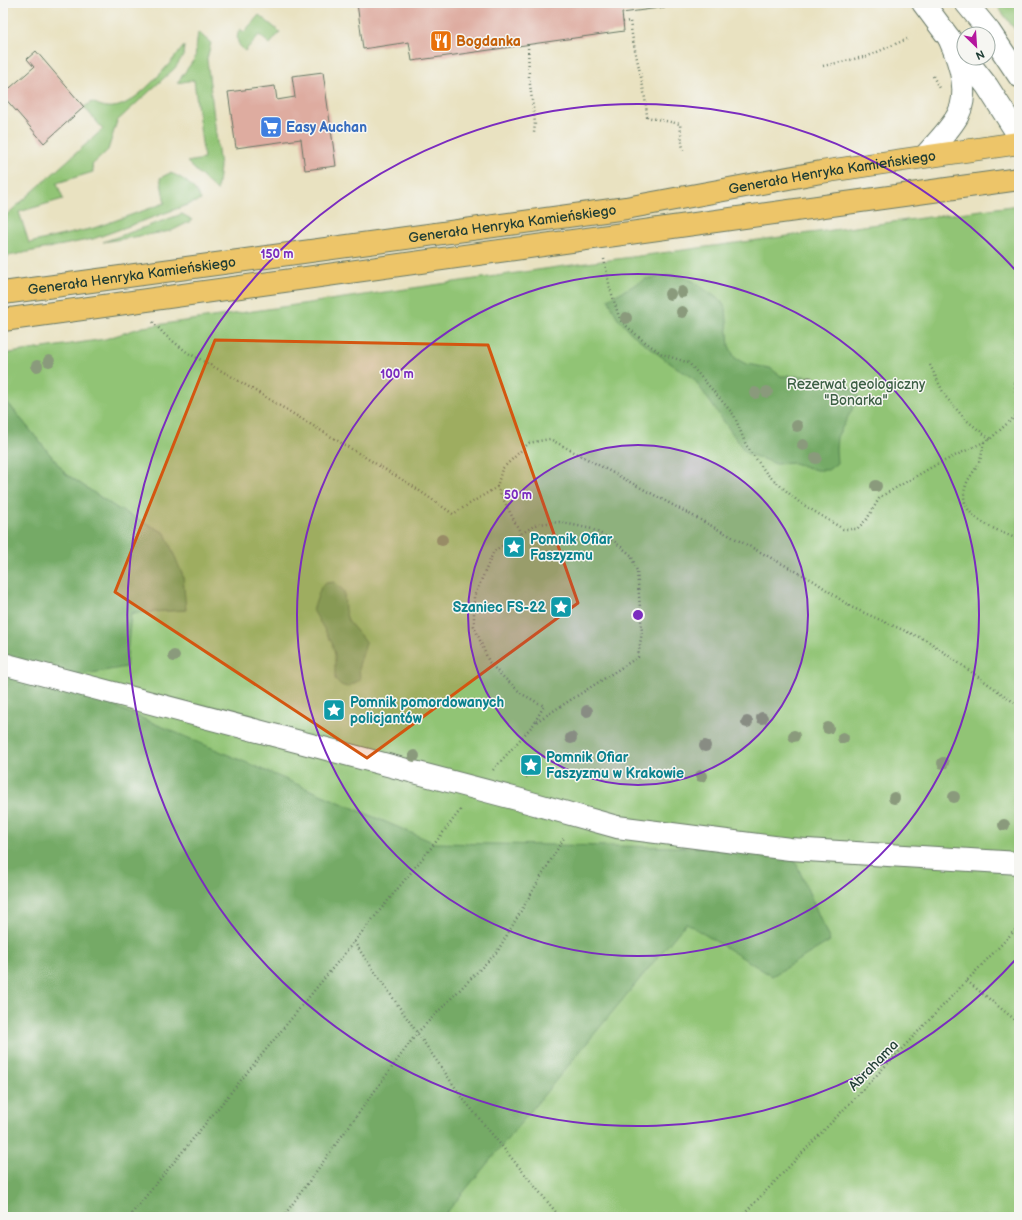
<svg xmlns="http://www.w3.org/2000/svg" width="1022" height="1220" font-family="'Balsamiq Sans',sans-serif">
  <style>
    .green { fill: #91c475; stroke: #588054 }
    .forest { fill: #74aa66; stroke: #4a744d }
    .building { fill: #deaca0 }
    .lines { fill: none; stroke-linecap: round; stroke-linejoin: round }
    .minor-casing { stroke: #667765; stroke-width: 24 }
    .major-casing { stroke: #667765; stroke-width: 24 }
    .path { stroke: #667765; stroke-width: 2.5; stroke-dasharray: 1 3; stroke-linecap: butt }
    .minor { stroke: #fff; stroke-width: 22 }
    .major { stroke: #edc569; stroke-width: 22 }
    .tree { fill: #8a9a7c }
    .marked { fill: #d45610; fill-opacity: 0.2; stroke: #d45610; stroke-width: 3; stroke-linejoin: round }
    .ring { fill: none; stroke: #7b2cbf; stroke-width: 2 }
    .labels { text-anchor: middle; stroke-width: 3; stroke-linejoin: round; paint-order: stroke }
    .food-label { font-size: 14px; font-weight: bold; fill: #c56008; stroke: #f6f6f2; text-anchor: start }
    .shop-label { font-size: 14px; font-weight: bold; fill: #366cbe; stroke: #f6f6f2; text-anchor: start }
    .street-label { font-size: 14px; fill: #1f3d34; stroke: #f6f6f2 }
    .park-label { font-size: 14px; fill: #3c5f44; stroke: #f6f6f2 }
    .culture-label { font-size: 14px; font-weight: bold; fill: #0d838f; stroke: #f6f6f2; text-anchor: start }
    .centre { fill: #7b2cbf; stroke: #f6f6f2; stroke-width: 2 }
    .ring-label { font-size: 12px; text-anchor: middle; font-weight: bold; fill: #7b2cbf; stroke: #f6f6f2; stroke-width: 3; stroke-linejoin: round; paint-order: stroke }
  </style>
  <rect width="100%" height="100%" fill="#f6f6f2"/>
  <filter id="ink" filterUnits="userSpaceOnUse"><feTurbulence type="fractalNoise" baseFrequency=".025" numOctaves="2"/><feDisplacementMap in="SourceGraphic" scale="8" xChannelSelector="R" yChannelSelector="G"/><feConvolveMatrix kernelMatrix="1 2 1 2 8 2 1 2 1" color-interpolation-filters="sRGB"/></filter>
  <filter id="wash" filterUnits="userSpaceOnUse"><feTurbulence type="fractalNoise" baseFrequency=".012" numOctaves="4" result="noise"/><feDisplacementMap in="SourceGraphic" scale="16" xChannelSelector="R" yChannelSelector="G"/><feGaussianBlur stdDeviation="0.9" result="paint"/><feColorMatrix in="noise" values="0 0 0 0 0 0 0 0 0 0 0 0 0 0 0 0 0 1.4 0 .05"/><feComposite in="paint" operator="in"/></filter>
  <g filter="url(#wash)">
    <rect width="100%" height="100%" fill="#e9e2c1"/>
    <g class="green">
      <polygon points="995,3 1019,3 1019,35"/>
      <path d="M259,15L280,32L270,44L259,35L245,51C237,45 235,37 240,29L244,32Z"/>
      <polygon points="198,32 211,43 207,59 220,167 217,191 187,162 204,159 194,80 177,83 195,58"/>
      <path d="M184,46L183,56L175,68L117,121L108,150L92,165L93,172L57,183L63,199L19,212L29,243L94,228L165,203L160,178L170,173C181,176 197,188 201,200L93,239L3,257V218L103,129L84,107L92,102C99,105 105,108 113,107C136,106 170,63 184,46Z"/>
      <polygon points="1019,205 1019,1217 3,1217 3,654 131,613 185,610 165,533 118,509 66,474 3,397 3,354 105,339 143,327 572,265"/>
      <polygon points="182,214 193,220 171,231 103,242"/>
    </g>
    <g class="forest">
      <polygon points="670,275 682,276 693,281 721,301 726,309 729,346 735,358 746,364 770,368 781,376 804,376 820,381 827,386 851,388 859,397 837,437 836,449 837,463 828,470 816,470 794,463 776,464 746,453 694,379 667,361 631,333 617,317 608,299 646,279"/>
      <polygon points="3,397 66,474 118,509 165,533 183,576 186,610 131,613 126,667 80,675 3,654"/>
      <polygon points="335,582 344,591 345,610 348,621 365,641 365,647 359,665 360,680 347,687 341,685 335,679 335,655 332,643 313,610 321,587 326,583"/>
      <polygon points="3,659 435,843 790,849 830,941 772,976 686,923 443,1217 3,1217"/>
    </g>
    <g id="blocks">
      <g class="building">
        <polygon points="357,3 689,3 689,4 622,13 624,31 412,61 409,42 363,49"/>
        <polygon points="36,51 84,107 44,143 3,96 3,94 34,67 27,59"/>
        <polygon points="323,72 336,166 305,170 301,139 236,148 228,92 275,86 277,100 295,97 292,76"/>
      </g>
    </g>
  </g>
  <g filter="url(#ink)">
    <use href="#blocks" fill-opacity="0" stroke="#667765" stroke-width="1"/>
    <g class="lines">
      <g class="minor-casing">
        <g id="minor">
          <polyline points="923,3 958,50"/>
          <polyline points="966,3 989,31 1019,76"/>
          <polyline points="965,58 987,86 1019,136"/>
          <path d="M925,156C936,143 950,130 958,115C970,92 959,60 949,38"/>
          <polyline points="3,664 517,799 617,827 790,849 1019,863"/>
        </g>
      </g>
      <g class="major-casing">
        <g id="major">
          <path id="s1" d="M3,293L626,208L821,172L1019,143"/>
          <polyline points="3,320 1019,179"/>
        </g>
      </g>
      <g class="path">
        <path d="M623,22L630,21C634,54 645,84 647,117L680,124L683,150"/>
        <polyline points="528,44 529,77 535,123 534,133"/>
        <polyline points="823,66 868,56 907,39"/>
        <polyline points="933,76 939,88"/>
        <polyline points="604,259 610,288 620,320 641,339 662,354 689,363 734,415 746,445 767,474 799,502 843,529 857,529 867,519 880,497 932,467 990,439 1019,413"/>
        <polyline points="153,322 165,335 188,353 229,375 411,485 453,514 497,487 521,534"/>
        <polyline points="1019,353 1016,354 1015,392 1019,397"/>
        <polyline points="930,365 945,396 965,419 990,439"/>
        <path d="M984,442C983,448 982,454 980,460C977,469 969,476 966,485C955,516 993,528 1015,538L1019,541"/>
        <polyline points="497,487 502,469 529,443 550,439 814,581 851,607 928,641 1019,706"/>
        <polyline points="493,770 533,725 544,706 522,694 499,673 489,662 474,626 474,597 494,551 537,524 559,522 592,529 615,542 631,555 637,571 642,632 638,657 536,722"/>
        <polyline points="526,778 529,770"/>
        <polyline points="354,942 464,1100 560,1217"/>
        <polyline points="967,981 1019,1023"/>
        <polyline points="129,1217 435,843 462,808"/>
        <polyline points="283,1217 417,1033 497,952 565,836"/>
        <polyline points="741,1217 1019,926"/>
      </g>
      <use href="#minor" class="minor"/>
      <use href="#major" class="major"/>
    </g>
    <g class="tree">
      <circle cx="682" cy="292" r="6"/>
      <circle cx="670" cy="294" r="6"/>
      <circle cx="682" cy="312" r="6"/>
      <circle cx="626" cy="318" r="6"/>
      <circle cx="49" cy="361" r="6"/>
      <circle cx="37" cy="366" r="6"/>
      <circle cx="809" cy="382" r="6"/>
      <circle cx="767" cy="392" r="6"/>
      <circle cx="755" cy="393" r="6"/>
      <circle cx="797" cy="426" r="6"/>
      <circle cx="803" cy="445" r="6"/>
      <circle cx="816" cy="458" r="6"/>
      <circle cx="876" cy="486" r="6"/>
      <circle cx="442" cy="540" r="6"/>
      <circle cx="174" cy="656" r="6"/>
      <circle cx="587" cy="711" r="6"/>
      <circle cx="762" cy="718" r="6"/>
      <circle cx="747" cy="722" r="6"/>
      <circle cx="828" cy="728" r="6"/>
      <circle cx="794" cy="736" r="6"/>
      <circle cx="571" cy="738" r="6"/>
      <circle cx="843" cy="738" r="6"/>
      <circle cx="705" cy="746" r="6"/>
      <circle cx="414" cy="756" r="6"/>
      <circle cx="943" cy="763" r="6"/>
      <circle cx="701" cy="776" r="6"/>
      <circle cx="954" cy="797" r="6"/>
      <circle cx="894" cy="798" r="6"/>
      <circle cx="1004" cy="825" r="6"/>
    </g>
  </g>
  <path class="marked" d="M215,340L488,345L578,603L367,758L115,592Z"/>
  <circle cx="638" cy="615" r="170" fill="#7b2cbf" fill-opacity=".12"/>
  <g class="ring">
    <circle cx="638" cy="615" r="170"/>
    <circle cx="638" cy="615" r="341"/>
    <path d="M1018 957A511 511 0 1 1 1018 273"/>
  </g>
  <defs>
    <g id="restaurant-square" transform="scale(1.15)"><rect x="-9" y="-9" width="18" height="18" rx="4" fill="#e8710a" stroke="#f6f6f2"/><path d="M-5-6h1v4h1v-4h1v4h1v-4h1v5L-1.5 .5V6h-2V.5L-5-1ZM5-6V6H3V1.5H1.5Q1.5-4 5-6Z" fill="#fff"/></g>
    <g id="supermarket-square" transform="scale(1.15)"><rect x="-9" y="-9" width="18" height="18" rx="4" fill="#3f7fe0" stroke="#f6f6f2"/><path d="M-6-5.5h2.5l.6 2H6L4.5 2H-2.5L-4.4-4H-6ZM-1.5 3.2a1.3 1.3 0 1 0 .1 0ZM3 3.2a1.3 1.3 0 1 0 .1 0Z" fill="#fff"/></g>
    <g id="sight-square" transform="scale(1.15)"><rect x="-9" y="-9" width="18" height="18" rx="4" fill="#0f9aa8" stroke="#f6f6f2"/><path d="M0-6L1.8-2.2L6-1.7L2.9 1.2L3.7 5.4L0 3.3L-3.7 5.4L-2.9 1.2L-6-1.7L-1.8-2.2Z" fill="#fff"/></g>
  </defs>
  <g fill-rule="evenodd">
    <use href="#restaurant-square" x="441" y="41"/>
    <use href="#supermarket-square" x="271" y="127"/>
    <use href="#sight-square" x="514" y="547"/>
    <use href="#sight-square" x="561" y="607"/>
    <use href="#sight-square" x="334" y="710"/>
    <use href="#sight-square" x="531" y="765"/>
  </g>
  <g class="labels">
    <g class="food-label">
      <text x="456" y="46">Bogdanka</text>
    </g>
    <g class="shop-label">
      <text x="286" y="132">Easy Auchan</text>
    </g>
    <g class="street-label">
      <text dy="5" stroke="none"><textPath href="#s1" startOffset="838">Generała Henryka Kamieńskiego</textPath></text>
      <text dy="5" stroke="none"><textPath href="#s1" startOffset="514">Generała Henryka Kamieńskiego</textPath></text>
      <text dy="5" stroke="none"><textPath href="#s1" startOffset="130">Generała Henryka Kamieńskiego</textPath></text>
      <text transform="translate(873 1065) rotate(-46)" y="5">Abrahama</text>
    </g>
    <g class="park-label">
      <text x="856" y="389">Rezerwat geologiczny<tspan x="856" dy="16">"Bonarka"</tspan></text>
    </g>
    <g class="culture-label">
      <text x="530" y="544">Pomnik Ofiar<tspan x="530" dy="16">Faszyzmu</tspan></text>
      <text x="546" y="612" text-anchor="end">Szaniec FS-22</text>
      <text x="350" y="707">Pomnik pomordowanych<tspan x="350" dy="16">policjantów</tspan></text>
      <text x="546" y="762">Pomnik Ofiar<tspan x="546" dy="16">Faszyzmu w Krakowie</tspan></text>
    </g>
  </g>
  <circle cx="638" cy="615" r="6" class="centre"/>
  <g class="ring-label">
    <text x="277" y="258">150 m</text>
    <text x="397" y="378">100 m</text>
    <text x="518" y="499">50 m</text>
  </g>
  <rect width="1022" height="1220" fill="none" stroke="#f6f6f2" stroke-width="16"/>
  <g transform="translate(976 46) rotate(155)"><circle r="19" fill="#f6f6f2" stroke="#a0aca6"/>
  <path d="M0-3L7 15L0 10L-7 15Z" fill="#b5179e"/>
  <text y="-6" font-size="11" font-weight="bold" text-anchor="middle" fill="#1f3d34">N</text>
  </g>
</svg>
